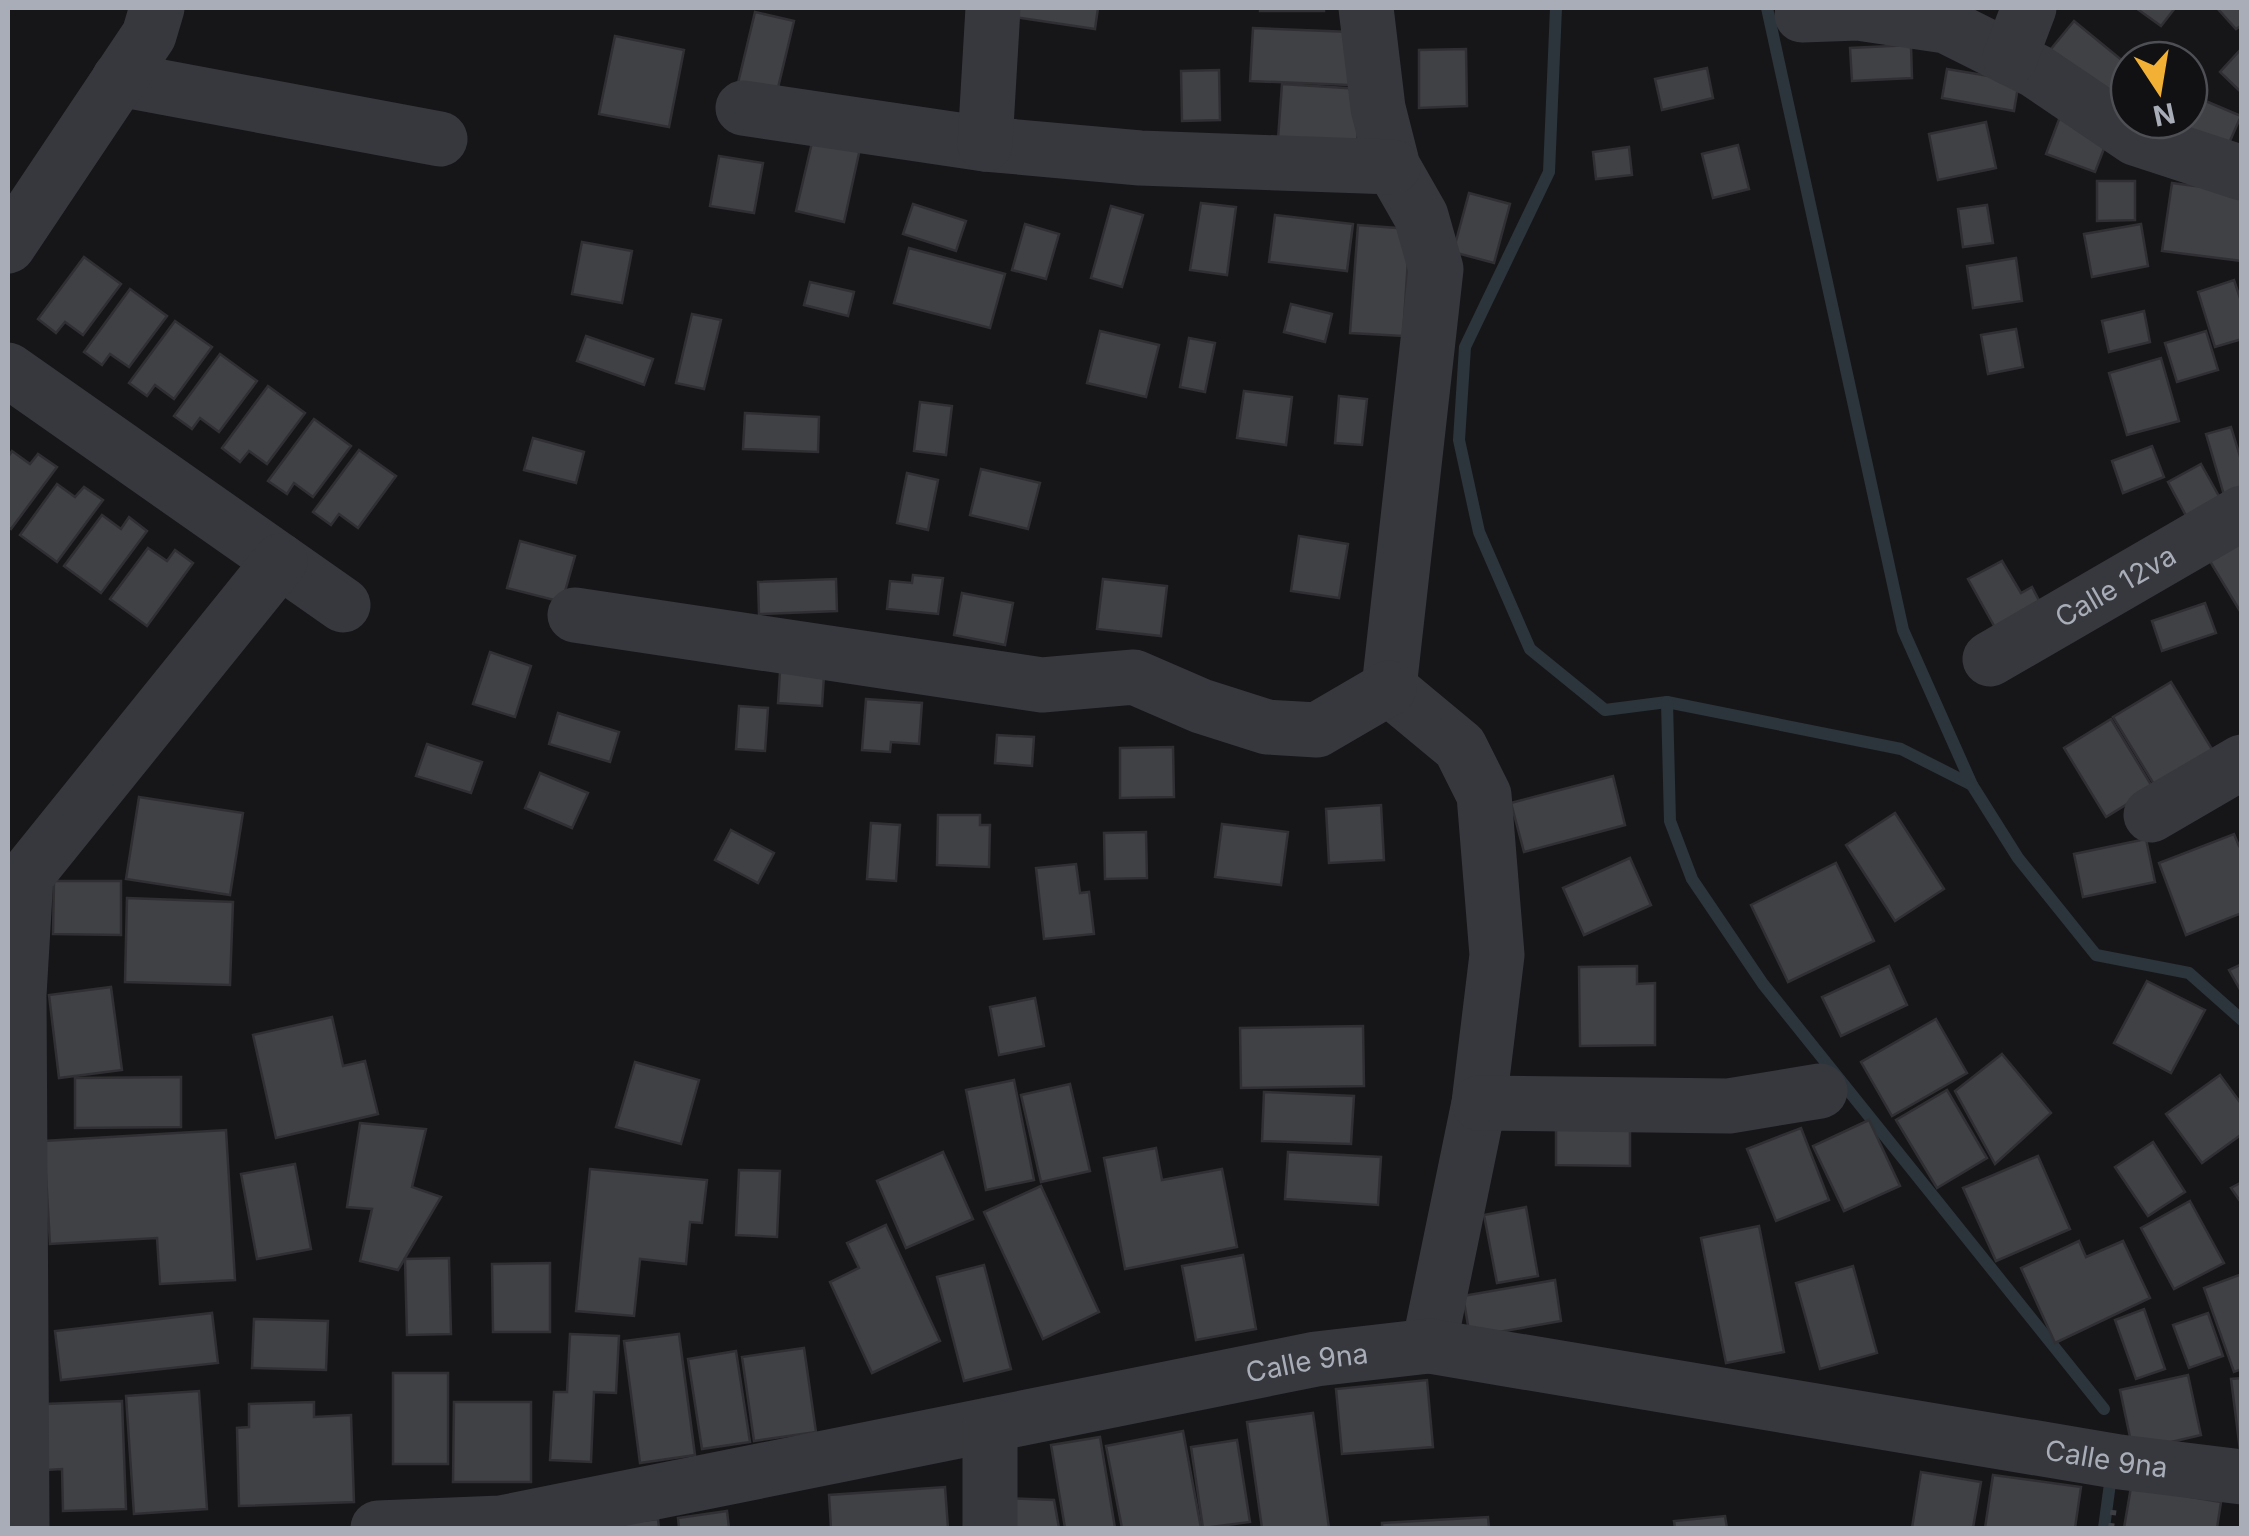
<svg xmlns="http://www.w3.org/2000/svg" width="2249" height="1536" font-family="Inter,sans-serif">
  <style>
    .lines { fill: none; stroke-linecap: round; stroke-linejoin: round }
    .stream { stroke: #2c353c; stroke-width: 12 }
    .building { fill: #404145; stroke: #303034; stroke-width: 2.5 }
    .path { stroke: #3d3f44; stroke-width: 6; stroke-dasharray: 5 8; stroke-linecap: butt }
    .minor { stroke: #37383d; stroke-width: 55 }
    .labels { text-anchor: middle; stroke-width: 10; stroke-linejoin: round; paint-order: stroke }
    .street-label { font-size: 28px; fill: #a8adb8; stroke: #111113 }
  </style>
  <rect width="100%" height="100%" fill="#161618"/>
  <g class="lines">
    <g class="stream">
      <polyline points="1556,8 1549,172 1465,347 1459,440 1479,532 1530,649 1605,710 1667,702 1901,749 1972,785 2018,858 2096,955 2189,973 2242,1020"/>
      <polyline points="1767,8 1903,630 1972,785"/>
      <polyline points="1667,702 1670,821 1692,879 1763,984 2104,1409"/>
      <polyline points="2104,1528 2111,1476"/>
    </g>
  </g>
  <g class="building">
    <polygon points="1009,8 1098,8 1095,29 1008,16"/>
    <rect x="1260" y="8" width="64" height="3"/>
    <polygon points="2136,8 2175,8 2161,26"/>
    <polygon points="2217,8 2242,8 2242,25 2236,29"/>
    <polygon points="755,12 794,21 777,92 738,83"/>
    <polygon points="2074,21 2129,66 2129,80 2107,105 2046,55"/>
    <polygon points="1253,28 1351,32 1349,85 1250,81"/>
    <polygon points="615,36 684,50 669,127 599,114"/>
    <polygon points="1911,45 1912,78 1852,81 1850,48"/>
    <polygon points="2242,48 2242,93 2220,72"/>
    <polygon points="1466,49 1467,106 1419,108 1419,50"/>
    <polygon points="1707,68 1713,98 1662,110 1655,79"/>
    <polygon points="1947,69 2019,81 2014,111 1942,98"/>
    <polygon points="1219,70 1220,120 1182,121 1181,71"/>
    <polygon points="1282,84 1361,89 1357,143 1278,139"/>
    <polygon points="2189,94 2241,116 2226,150 2157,120 2189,120"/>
    <polygon points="2061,114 2110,133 2095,172 2046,154"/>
    <polygon points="1986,122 1996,168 1938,180 1929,134"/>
    <polygon points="814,134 861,144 844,222 796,211"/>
    <polygon points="1738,145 1749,189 1713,198 1702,154"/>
    <polygon points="1629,147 1632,175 1596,179 1593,152"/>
    <polygon points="719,156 763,163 754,213 710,206"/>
    <polygon points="2097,181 2135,181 2135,220 2097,221"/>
    <polygon points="2172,183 2242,192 2242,261 2162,251"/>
    <polygon points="1469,193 1510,204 1494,263 1453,252"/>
    <polygon points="1201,203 1236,207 1227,275 1190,270"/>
    <polygon points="913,204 966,221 956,251 903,234"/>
    <polygon points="1987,205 1993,243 1963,247 1958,209"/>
    <polygon points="1111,206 1143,215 1122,287 1091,278"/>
    <polygon points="1275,215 1353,224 1347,271 1269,262"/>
    <polygon points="1025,224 1059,234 1046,279 1012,270"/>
    <polygon points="2141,224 2148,266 2092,277 2084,234"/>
    <polygon points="1358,225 1410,229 1403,336 1350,333"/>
    <polygon points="582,242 632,251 622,303 572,294"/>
    <polygon points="909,248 1005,274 990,328 894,303"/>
    <polygon points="84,257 121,284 83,335 65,322 56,333 38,319"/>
    <polygon points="2016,258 2022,301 1973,308 1967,266"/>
    <polygon points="2234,280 2242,304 2242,339 2215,347 2198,292"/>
    <polygon points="810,282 854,292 848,316 804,305"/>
    <polygon points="130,289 167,316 129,367 110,354 102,365 84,352"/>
    <polygon points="1291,304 1332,314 1325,342 1284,332"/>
    <polygon points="2144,311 2150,342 2109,352 2102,321"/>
    <polygon points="692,314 721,320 704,389 676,383"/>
    <polygon points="175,321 212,347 174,399 155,385 147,396 129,383"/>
    <polygon points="2016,329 2023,367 1988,374 1981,335"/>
    <polygon points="1100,331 1159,345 1146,397 1087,383"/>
    <polygon points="2206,331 2218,370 2177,382 2165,343"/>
    <polygon points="586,336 653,359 644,385 577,361"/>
    <polygon points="1189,338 1215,343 1205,392 1180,387"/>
    <polygon points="220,354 257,381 219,432 200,418 192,429 174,416"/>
    <polygon points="2161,358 2179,421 2127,435 2109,373"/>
    <polygon points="268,386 305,413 267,464 249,451 240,462 222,448"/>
    <polygon points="1244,391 1292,397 1286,445 1237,438"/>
    <polygon points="1339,396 1367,399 1362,445 1335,443"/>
    <polygon points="920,402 952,406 946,455 914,451"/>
    <polygon points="745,413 819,417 818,452 743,449"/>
    <polygon points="314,419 351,446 313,497 294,483 287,494 268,481"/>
    <polygon points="2231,427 2242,463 2242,490 2224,495 2206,434"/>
    <polygon points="533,438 584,452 576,483 524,470"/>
    <polygon points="2152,446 2164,477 2123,493 2112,461"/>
    <polygon points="359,450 396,476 358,528 339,514 331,525 313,512"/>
    <polygon points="12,451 30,464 38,454 57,467 11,529 8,527 8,457"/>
    <polygon points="2201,464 2225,507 2191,525 2168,482"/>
    <polygon points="981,469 1040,483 1028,529 970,515"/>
    <polygon points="907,473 938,480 928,530 897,523"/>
    <polygon points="57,484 75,497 84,487 103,500 57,562 20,535"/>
    <polygon points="102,515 121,529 129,517 147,531 101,593 64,566"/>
    <polygon points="1299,536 1348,544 1339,598 1291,591"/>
    <polygon points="2242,538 2242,610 2240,611 2208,558"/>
    <polygon points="520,541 575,556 562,602 507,588"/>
    <polygon points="148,548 167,561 175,550 193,563 147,626 110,599"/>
    <polygon points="2002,561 2021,593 2032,587 2047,616 2002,640 1968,579"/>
    <polygon points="913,575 943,578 938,614 887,609 890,581 912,583"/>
    <polygon points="836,579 837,611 759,614 758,582"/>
    <polygon points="1103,579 1167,586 1161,636 1097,629"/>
    <polygon points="962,593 1013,603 1005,645 954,635"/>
    <polygon points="2205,603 2216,633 2162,651 2152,621"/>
    <polygon points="490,652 531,666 515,717 473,704"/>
    <polygon points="781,657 825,660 822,706 778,703"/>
    <polygon points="2171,682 2218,759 2160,794 2113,717"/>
    <polygon points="866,699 922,703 919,744 891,742 890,752 862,750"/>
    <polygon points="739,706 768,708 765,751 736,749"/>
    <polygon points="558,713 619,732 610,762 549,744"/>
    <polygon points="2111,719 2153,788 2106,817 2064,748"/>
    <polygon points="997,735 1034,737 1032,766 995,763"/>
    <polygon points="427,744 482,762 471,793 416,776"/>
    <polygon points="1173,747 1174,797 1120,798 1120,748"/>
    <polygon points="540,773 588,793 572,828 525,808"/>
    <polygon points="1613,776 1625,825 1524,852 1511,803"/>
    <polygon points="139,797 243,813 230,895 126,879"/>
    <polygon points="1381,805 1384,860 1329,863 1326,809"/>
    <polygon points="1895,813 1944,889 1895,921 1846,845"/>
    <polygon points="938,815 980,815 980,825 990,825 989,867 937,865"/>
    <polygon points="871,823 900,825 896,881 867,879"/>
    <polygon points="1222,824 1288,832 1281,885 1215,877"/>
    <polygon points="731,830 774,853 758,883 715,860"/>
    <polygon points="1146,832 1147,878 1105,879 1104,833"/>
    <polygon points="2234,834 2239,846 2242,845 2242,913 2186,935 2159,863"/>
    <polygon points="2146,839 2155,882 2083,897 2074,854"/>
    <polygon points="1630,858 1651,905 1584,935 1563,888"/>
    <polygon points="1836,863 1874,941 1788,982 1751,905"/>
    <polygon points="1076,864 1080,893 1089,892 1094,934 1044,939 1036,868"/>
    <polygon points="54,881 121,881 121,935 53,934"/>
    <polygon points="127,898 233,902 230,985 125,982"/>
    <polygon points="2242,964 2242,993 2229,970"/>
    <polygon points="1637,966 1637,984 1655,983 1655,1045 1580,1046 1579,967"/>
    <polygon points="1889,966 1907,1005 1841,1036 1822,997"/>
    <polygon points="2147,981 2205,1010 2171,1073 2114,1043"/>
    <polygon points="111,987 122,1070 59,1078 49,995"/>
    <polygon points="1035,998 1044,1046 999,1055 990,1007"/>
    <polygon points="332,1017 343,1066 365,1061 378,1114 276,1138 253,1035"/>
    <polygon points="1936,1019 1967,1073 1892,1116 1861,1062"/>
    <polygon points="1363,1026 1364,1086 1241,1088 1240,1028"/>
    <polygon points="2002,1054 2051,1113 1995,1164 1955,1091"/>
    <polygon points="635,1062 699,1080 681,1144 616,1127"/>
    <polygon points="2220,1075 2242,1105 2242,1134 2202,1163 2166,1114"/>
    <polygon points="181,1077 181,1127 75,1128 75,1078"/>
    <polygon points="1014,1080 1034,1180 986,1190 966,1090"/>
    <polygon points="1070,1084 1090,1171 1041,1182 1021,1095"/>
    <polygon points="1947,1090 1987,1158 1937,1188 1896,1120"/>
    <polygon points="1264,1092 1354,1096 1351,1144 1262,1141"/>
    <polygon points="1869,1120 1900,1186 1844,1211 1813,1146"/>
    <polygon points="360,1123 426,1129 412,1187 441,1197 398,1270 360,1261 372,1209 347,1207"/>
    <polygon points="1556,1128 1630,1129 1630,1166 1556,1165"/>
    <polygon points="1801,1128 1829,1200 1776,1221 1747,1149"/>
    <polygon points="226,1130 235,1280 160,1284 157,1238 50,1244 44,1141"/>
    <polygon points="2153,1142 2185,1192 2148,1216 2115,1167"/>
    <polygon points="1156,1148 1162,1180 1222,1169 1237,1247 1125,1269 1104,1158"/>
    <polygon points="943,1152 973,1219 906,1248 877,1181"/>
    <polygon points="1288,1152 1381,1157 1378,1205 1285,1199"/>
    <polygon points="2038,1156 2070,1229 1996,1261 1963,1188"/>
    <polygon points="295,1164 311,1249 257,1259 241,1174"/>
    <polygon points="590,1169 707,1180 702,1223 690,1222 686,1264 640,1259 634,1316 576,1311"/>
    <polygon points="739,1170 780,1171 777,1237 736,1235"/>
    <polygon points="2242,1182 2242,1204 2231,1188"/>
    <polygon points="1041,1186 1099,1312 1043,1339 984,1212"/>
    <polygon points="2190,1201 2224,1263 2174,1289 2141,1228"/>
    <polygon points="1526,1207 1538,1276 1497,1283 1484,1215"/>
    <polygon points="886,1225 940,1341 872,1373 830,1282 859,1268 847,1243"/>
    <polygon points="1759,1226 1784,1352 1726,1363 1701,1238"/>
    <polygon points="2079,1241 2086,1257 2123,1241 2150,1298 2055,1343 2021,1268"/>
    <polygon points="1243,1255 1256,1329 1196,1340 1182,1266"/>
    <polygon points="449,1258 451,1334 407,1335 405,1259"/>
    <polygon points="550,1263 550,1332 493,1332 492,1264"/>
    <polygon points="984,1265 1011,1369 964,1381 937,1277"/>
    <polygon points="1853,1266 1877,1353 1820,1369 1796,1283"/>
    <polygon points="2242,1274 2242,1369 2234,1372 2204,1288"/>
    <polygon points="1555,1280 1561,1321 1470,1337 1463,1296"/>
    <polygon points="2144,1309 2165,1369 2136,1379 2115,1320"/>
    <polygon points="212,1313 218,1363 61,1380 55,1331"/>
    <polygon points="2208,1313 2223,1356 2189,1368 2173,1325"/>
    <polygon points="254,1319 328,1321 326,1370 252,1368"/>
    <polygon points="570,1334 619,1336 616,1393 594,1392 591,1462 550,1460 554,1392 567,1392"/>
    <polygon points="679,1334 695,1455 640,1463 624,1341"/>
    <polygon points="804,1348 816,1432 754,1441 742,1357"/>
    <polygon points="736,1351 750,1442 702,1449 688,1359"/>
    <rect x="393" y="1373" width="55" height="91"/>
    <polygon points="2188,1375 2201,1435 2133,1451 2120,1390"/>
    <polygon points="2242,1378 2242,1450 2240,1450 2231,1379"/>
    <polygon points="1427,1380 1433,1447 1342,1454 1336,1389"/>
    <polygon points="199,1391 207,1509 134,1514 126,1396"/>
    <polygon points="122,1401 126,1509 63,1511 62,1469 47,1470 45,1404"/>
    <polygon points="314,1402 314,1417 351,1415 354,1502 239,1506 237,1428 249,1427 249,1404"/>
    <polygon points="454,1402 531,1402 531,1482 453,1482"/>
    <polygon points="1313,1413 1329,1528 1262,1528 1247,1422"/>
    <polygon points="1183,1431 1201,1528 1122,1528 1106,1446"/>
    <polygon points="1100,1437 1115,1528 1065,1528 1051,1445"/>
    <polygon points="1237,1440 1250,1522 1203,1528 1191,1447"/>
    <polygon points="1921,1472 1981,1482 1973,1528 1912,1528"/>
    <polygon points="1993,1475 2081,1487 2075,1528 1985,1528"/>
    <polygon points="945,1487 948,1528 831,1528 829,1495"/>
    <polygon points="2131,1487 2221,1502 2217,1528 2124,1528"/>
    <polygon points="1005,1498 1054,1500 1059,1528 1005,1528"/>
    <polygon points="727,1511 729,1528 679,1528 678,1518"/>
    <polygon points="1725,1516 1727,1528 1675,1528 1674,1521"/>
    <polygon points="1488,1517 1489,1528 1382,1528 1382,1523"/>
    <polygon points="658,1519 659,1528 619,1528 618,1524"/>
  </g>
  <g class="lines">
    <polyline class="path" points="2111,1528 2114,1507"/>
    <g class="minor">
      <polyline points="1366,8 1378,108 1393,167 1421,216 1436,269 1389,688 1460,747 1484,795 1497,955 1479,1103 1429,1346"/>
      <polyline points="1802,15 1858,13 1946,26 2036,71 2135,138 2242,173"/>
      <polyline points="2010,58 2029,8"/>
      <polyline points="119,79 440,139"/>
      <polyline points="743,108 985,144 1140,158 1393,167"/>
      <polyline points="985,144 993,8"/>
      <polyline points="8,246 149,35 157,8"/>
      <polyline points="8,370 343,605"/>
      <polyline points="575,615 1042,685 1134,677 1201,706 1267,727 1317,730 1389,688"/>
      <path id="s1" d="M1990,659L2242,513"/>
      <polyline points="2151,815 2242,762"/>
      <polyline points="1479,1103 1729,1106 1820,1091"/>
      <polyline points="22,1528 19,995 26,876 280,561"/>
      <path id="s2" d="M378,1528L501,1523L1316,1359L1429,1346L2120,1462L2242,1477"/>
      <polyline points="990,1528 990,1425"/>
    </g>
  </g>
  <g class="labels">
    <g class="street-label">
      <text dy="10" stroke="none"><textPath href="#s1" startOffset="145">Calle 12va</textPath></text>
      <text dy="10" stroke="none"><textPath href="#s2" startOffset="945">Calle 9na</textPath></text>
      <text dy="10" stroke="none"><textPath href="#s2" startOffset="1755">Calle 9na</textPath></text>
    </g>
  </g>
  <rect width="2249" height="1536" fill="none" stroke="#a8adb8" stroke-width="20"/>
  <g transform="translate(2159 90) rotate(168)"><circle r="48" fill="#111113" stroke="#4d4f55" stroke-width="2.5"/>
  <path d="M0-8L18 38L0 25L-18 38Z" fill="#f2b134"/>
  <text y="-15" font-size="28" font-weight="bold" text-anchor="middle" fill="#a8adb8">N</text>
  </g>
</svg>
